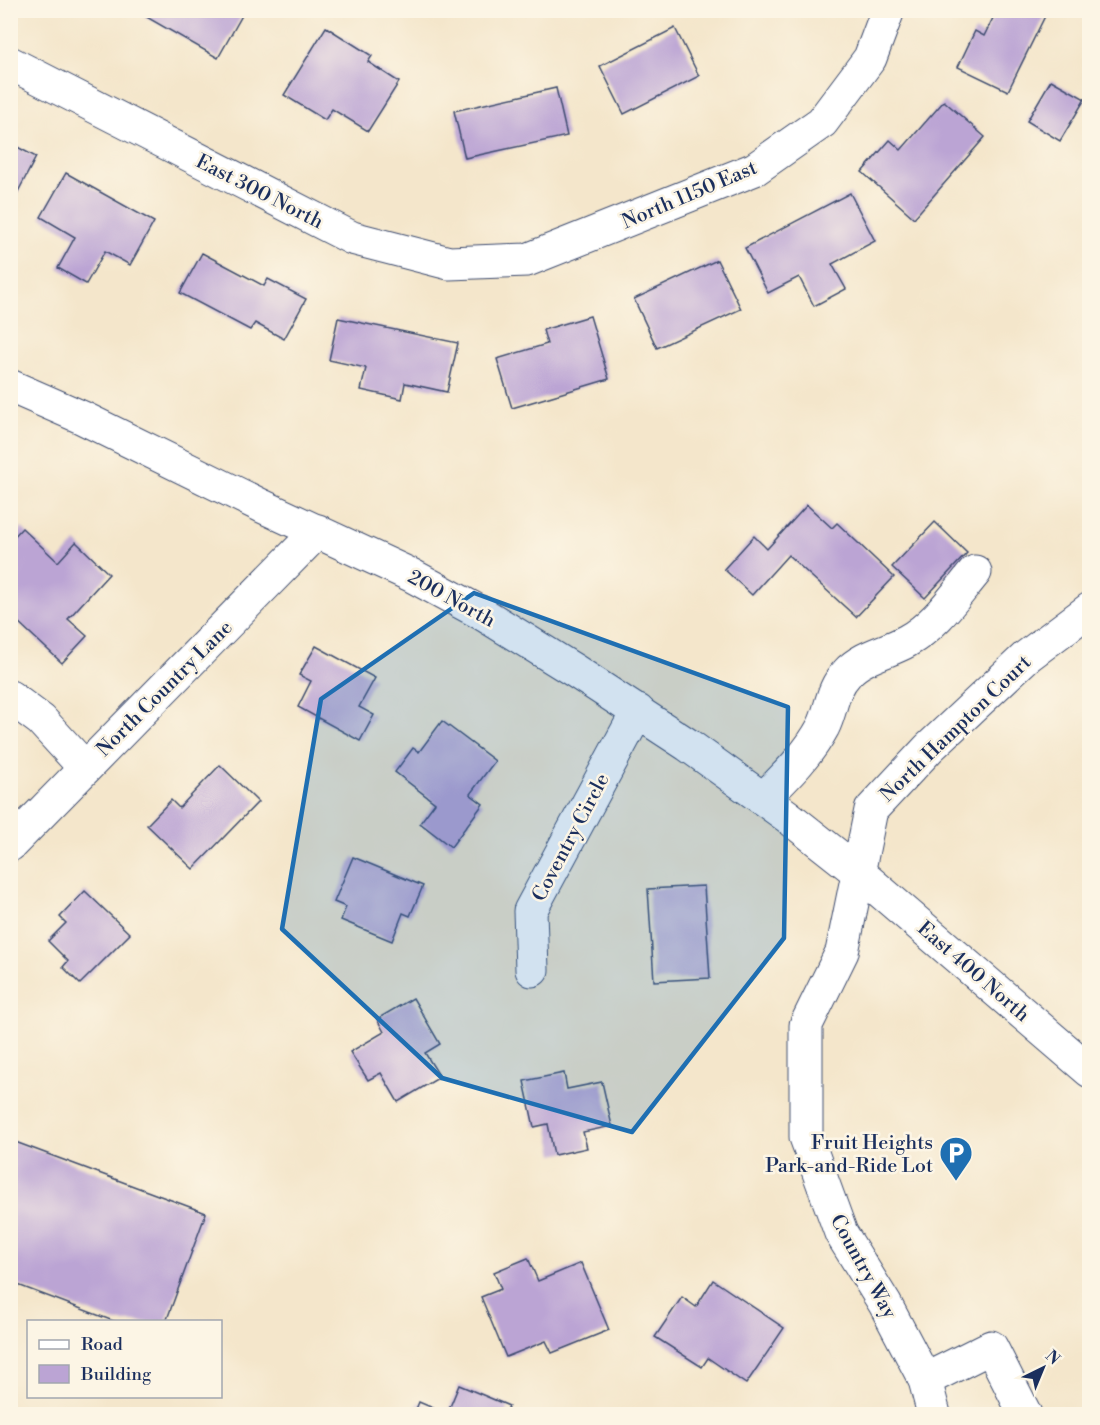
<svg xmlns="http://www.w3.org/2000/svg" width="1100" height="1425" font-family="'Libre Bodoni',serif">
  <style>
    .building { fill: #bba4d4 }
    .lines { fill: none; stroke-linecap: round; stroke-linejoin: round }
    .minor-casing { stroke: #3c4a6e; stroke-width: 35 }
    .major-casing { stroke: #3c4a6e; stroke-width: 35 }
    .minor { stroke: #fff; stroke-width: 33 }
    .major { stroke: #fff; stroke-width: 33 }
    .marked { fill: #1f6fb2; fill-opacity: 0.2; stroke: #1f6fb2; stroke-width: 4.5; stroke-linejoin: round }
    .labels { text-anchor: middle; stroke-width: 5; stroke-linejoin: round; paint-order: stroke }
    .street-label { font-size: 20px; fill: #1b2f5e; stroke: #fcf5e5 }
    .poi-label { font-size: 20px; fill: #1b2f5e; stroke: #fcf5e5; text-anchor: end }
  </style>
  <rect width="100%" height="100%" fill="#fcf5e5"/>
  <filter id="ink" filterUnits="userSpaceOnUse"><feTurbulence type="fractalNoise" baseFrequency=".0167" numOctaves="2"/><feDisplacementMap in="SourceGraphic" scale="12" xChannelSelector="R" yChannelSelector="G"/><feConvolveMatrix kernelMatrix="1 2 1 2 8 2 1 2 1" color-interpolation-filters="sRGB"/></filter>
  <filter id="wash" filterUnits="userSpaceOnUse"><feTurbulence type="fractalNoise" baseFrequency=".008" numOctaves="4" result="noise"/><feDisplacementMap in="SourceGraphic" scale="24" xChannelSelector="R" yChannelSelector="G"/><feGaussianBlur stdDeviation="1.35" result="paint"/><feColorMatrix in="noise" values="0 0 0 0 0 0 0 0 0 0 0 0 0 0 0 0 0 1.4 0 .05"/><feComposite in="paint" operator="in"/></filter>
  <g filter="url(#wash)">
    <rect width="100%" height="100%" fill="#f4e6cb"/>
    <g id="blocks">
      <g class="building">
        <polygon points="145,10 245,10 218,58 143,15"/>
        <polygon points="978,10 1048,10 1008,91 958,67 975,31 984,36 993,18"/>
        <polygon points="326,27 372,56 368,62 399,82 368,131 332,109 325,120 284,95"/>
        <polygon points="675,28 699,76 624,114 600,66"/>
        <polygon points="1051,80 1085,99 1060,141 1027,121"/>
        <polygon points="556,88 567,136 465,158 454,111"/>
        <polygon points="944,101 985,137 914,218 862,172 890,140 901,150"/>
        <polygon points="10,143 36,157 10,207"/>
        <polygon points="66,173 154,222 130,265 105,251 86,284 58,268 75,237 41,217"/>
        <polygon points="850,193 875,241 832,264 846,289 814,306 799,277 768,293 745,248"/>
        <polygon points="202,253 264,286 268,279 306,299 284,339 255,323 250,330 180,293"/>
        <polygon points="717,260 741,309 657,348 634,299"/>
        <polygon points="590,316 609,379 512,408 497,359 547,344 543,330"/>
        <polygon points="338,318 458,343 447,392 405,383 402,399 361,390 366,368 329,360"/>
        <polygon points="807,505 832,528 837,523 894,577 856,617 788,555 752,595 724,569 754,536 767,549"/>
        <polygon points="935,522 967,553 925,598 892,567"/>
        <polygon points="22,528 58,562 76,542 109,574 68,619 87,636 62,663 15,619 10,624 10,541"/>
        <polygon points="316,646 375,678 359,707 374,715 360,741 298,707 311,681 299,675"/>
        <polygon points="442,721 495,761 470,794 483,804 451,847 420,823 435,803 395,772 413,748 419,752"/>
        <polygon points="220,765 258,802 193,869 147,825 171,800 179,808"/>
        <polygon points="353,857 423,886 410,916 403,913 392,941 341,920 346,907 334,902"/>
        <polygon points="704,886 710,978 654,981 648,889"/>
        <polygon points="85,891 130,934 80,984 63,967 68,961 48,941 66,923 60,917"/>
        <polygon points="413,998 440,1044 425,1053 440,1077 398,1102 381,1073 368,1080 350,1052 384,1032 377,1019"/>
        <polygon points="564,1073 567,1089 602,1082 612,1126 583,1132 587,1148 554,1155 548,1124 534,1127 524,1081"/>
        <polygon points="10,1140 206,1213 166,1322 116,1322 10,1282"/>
        <polygon points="528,1258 538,1281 581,1263 609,1330 552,1353 546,1341 506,1357 481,1297 501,1289 494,1272"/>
        <polygon points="713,1280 784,1328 746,1384 708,1358 702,1367 655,1337 682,1297 696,1307"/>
        <polygon points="459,1385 509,1406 505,1414 414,1414 419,1402 447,1414"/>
      </g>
    </g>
  </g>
  <g filter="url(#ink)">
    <use href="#blocks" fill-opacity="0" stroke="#3c4a6e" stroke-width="1.5"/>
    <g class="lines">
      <g class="minor-casing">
        <g id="minor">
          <polyline points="10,63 352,238 449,263 527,260 755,169 822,122 870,58 888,10"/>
          <polyline points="10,697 41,720 85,768"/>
          <path d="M764,798C786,776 808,755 823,727C832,709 831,690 847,673C862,656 888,652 907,641C935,626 955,596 975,572"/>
          <polyline points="10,845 318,531"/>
          <polyline points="532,970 530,911 638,711"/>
          <polyline points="925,1380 991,1347 1025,1414"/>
          <polyline points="934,1414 925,1380 885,1304 841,1233 806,1137 806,1025 842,952 871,810 929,748 1026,657 1090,609"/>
        </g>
      </g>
      <g class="major-casing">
        <polyline id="major" points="10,386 81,417 262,506 411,575 483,614 575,671 688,745 787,816 858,872 1090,1071"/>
      </g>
      <use href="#minor" class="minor"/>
      <use href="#major" class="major"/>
    </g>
  </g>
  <path class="marked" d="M474,593L788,707L784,938L632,1132L442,1078L282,929L321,699Z"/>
  <defs>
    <g id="parking-pin" transform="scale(1.725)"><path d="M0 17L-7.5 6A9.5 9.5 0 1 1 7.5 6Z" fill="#1f6fb2" stroke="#fcf5e5"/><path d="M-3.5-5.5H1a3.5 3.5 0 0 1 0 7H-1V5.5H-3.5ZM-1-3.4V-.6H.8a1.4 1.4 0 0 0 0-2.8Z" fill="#fff"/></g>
  </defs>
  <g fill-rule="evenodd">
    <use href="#parking-pin" x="956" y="1153"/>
  </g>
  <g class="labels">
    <g class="street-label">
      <text transform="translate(260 191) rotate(27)" y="7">East 300 North</text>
      <text transform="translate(689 194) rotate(-23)" y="7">North 1150 East</text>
      <text transform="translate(452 598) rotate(29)" y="7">200 North</text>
      <text transform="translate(164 688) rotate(-45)" y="7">North Country Lane</text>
      <text transform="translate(955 728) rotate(-44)" y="7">North Hampton Court</text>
      <text transform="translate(570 837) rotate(-62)" y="7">Coventry Circle</text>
      <text transform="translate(974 971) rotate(41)" y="7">East 400 North</text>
      <text transform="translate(864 1266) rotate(61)" y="7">Country Way</text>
    </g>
    <g class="poi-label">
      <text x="933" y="1149">Fruit Heights<tspan x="933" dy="23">Park-and-Ride Lot</tspan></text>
    </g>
  </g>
  <rect width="1100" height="1425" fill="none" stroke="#fcf5e5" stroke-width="36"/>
  <rect x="27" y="1320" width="195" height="78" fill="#fcf5e5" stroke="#a2a6af" stroke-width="1.5"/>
  <rect x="39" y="1340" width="30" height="9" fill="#ffffff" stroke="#a2a6af" stroke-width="1.5"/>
  <text x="81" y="1350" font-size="18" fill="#1b2f5e">Road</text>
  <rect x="39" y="1365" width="30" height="18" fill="#bba4d4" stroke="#a2a6af" stroke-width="1.5"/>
  <text x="81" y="1380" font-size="18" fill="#1b2f5e">Building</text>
  <g transform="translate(1043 1368) rotate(43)" stroke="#fcf5e5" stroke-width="4.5" paint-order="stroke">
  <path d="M0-4.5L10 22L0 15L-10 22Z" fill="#1b2f5e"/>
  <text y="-9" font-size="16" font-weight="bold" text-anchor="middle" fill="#1b2f5e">N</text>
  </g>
</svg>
